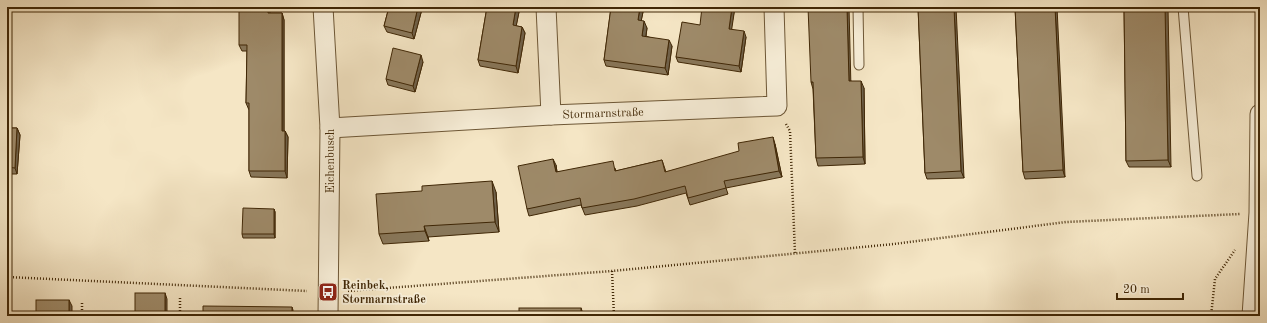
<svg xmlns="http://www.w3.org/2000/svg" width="1267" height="323" font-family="'Old Standard TT',serif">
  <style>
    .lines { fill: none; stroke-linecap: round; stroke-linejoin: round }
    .service-casing { stroke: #6d5736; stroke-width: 11 }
    .minor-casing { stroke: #6d5736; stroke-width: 21 }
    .path { stroke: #402706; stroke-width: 2.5; stroke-dasharray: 1 2; stroke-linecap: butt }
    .service { stroke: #f8efd9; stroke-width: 9 }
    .minor { stroke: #f8efd9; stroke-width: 19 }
    .wall { fill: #88775a; stroke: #402706 }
    .shaded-wall { fill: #6f614a; stroke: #402706 }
    .building { fill: #9e8a69; stroke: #402706 }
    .labels { text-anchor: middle; stroke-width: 3.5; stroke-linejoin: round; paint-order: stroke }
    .street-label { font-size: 12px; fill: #402706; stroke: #f8efd9 }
    .poi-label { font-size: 12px; font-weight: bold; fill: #402706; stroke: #f8efd9; text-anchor: start }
  </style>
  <rect width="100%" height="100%" fill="#f5e6c5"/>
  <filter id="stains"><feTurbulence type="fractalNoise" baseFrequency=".005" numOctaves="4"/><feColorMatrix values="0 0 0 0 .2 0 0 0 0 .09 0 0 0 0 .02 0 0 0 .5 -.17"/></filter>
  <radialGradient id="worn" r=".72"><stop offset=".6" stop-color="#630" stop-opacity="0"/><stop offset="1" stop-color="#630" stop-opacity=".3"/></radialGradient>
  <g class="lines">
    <g class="service-casing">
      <g id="service">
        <polyline points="858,7 859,65"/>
        <polyline points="1183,7 1197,176"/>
      </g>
    </g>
    <g class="minor-casing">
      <g id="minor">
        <polyline points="323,7 330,128 328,316"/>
        <polyline points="546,7 551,115"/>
        <polyline points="330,128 551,115 777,106 774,7"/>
        <polyline points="1252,316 1259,213 1260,114"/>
      </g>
    </g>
    <g class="path">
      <polyline points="786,124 790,131 795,253"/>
      <polyline points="612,271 614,316"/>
      <polyline points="7,277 307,291"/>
      <polyline points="348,291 612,271 894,244 1066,222 1240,214"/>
      <polyline points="180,298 180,316"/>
      <polyline points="82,303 82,316"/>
      <polyline points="1211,316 1215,279 1235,250"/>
    </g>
    <use href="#service" class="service"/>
    <use href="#minor" class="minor"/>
  </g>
  <g class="wall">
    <polygon points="389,7 421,7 422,9 414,39 387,32 384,26"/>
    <polygon points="487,7 520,7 516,26 522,27 525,33 518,73 480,66 478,60"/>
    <polygon points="604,7 644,7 641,21 647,28 646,36 672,46 668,75 606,66 604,60 611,8"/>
    <polygon points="735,7 731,29 746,37 741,72 678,62 676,57 700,25"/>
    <polygon points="918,7 964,178 927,179 925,173"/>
    <polygon points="1015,7 1065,177 1025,179 1023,172"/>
    <polygon points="1124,7 1171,167 1129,167 1126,161"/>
    <polygon points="270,13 282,13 284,20 284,131 285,131 288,137 287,178 251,177 249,171 249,110 246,103 247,51 242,51 239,45"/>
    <polygon points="423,62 415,92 388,85 386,79"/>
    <polygon points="851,81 864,88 865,164 818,166 816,158 813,89 811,82"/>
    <polygon points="7,128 17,128 20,135 17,174 7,174"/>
    <polygon points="775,144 782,177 726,188 728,194 690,205 686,193 637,206 585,215 581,205 529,216 527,209 556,165 557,172 615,168 616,171 662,160 666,172"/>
    <polygon points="496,192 499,232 428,237 429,241 383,244 379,234"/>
    <polygon points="274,209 275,212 275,238 243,238 242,234"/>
  </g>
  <g class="shaded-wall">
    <polygon points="268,7 270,7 270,19 268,13"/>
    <polygon points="418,7 421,7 422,9 414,39 412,33"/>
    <polygon points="516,7 520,7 515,32 513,25"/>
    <polygon points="640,7 644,7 640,27 638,20"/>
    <polygon points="732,7 735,7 731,34 729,29"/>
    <polygon points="847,7 849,7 851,89 849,81"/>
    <polygon points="954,7 956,7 964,178 961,171"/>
    <polygon points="1055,7 1057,7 1065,177 1063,170"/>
    <polygon points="1165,7 1168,7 1171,167 1168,160"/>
    <polygon points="282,13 284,20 284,137 282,131"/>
    <polygon points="644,21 647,28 645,42 642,36"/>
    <polygon points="522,27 525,33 518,73 516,66"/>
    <polygon points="744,31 746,37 741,72 739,66"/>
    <polygon points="669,40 672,46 668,75 665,68"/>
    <polygon points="421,55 423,62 415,92 413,86"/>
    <polygon points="861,81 864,88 865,164 863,157"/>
    <polygon points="17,128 20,135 17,174 15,168"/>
    <polygon points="285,131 288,137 287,178 285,171"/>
    <polygon points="773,137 775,144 782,177 779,171"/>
    <polygon points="553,159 556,165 558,179 556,172"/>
    <polygon points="492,181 496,192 499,232 495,222"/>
    <polygon points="274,209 275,212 275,238 274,234"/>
    <polygon points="424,226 428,237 429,241 425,231"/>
    <polygon points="165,293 167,299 167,316 165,316"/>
    <polygon points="69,300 72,306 72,316 69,316"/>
    <polygon points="292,307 293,310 293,316 292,316"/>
    <polygon points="581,308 584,316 581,316"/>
  </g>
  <g class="building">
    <polygon points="239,7 268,7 268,13 282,13 282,131 285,131 285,171 249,171 249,103 246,103 247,45 239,45"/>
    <polygon points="389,7 418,7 412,33 384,26"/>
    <polygon points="487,7 516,7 513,25 522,27 516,66 478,60"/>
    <polygon points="611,7 640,7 638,20 644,21 642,36 669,40 665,68 604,60"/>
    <polygon points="702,7 732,7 729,29 744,31 739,66 676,57 682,22 700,25"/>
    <polygon points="808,7 847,7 849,81 861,81 863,157 816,158 813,82 811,82"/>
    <polygon points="918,7 954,7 961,171 925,173"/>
    <polygon points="1015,7 1055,7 1063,170 1023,172"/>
    <polygon points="1124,7 1165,7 1168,160 1126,161"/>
    <polygon points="393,48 421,55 413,86 386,79"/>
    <polygon points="7,128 17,128 15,168 7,167"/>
    <polygon points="773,137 779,171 724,181 726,188 688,198 685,186 634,199 582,208 580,198 527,209 518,166 553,159 556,172 613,161 615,171 662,160 665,172 739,151 738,143"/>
    <polygon points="492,181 495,222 424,226 425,231 379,234 376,194 422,191 422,186"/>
    <polygon points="243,208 274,209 274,234 242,234"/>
    <rect x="135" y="293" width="30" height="23"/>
    <rect x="36" y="300" width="33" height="16"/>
    <polygon points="203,306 292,307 292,316 203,316"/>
    <rect x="519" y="308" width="62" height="8"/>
  </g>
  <defs>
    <g id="bus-square" transform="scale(1)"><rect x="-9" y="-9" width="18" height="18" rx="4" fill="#8f2418" stroke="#f8efd9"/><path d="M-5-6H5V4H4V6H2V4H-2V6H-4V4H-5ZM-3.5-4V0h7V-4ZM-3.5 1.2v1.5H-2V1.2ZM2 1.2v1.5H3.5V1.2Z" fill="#fff"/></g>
  </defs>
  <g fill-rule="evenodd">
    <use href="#bus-square" x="328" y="292"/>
  </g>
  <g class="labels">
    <g class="street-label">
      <text transform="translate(603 113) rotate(-2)" y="4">Stormarnstraße</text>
      <text transform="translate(330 161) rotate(-90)" y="4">Eichenbusch</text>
    </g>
    <g class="poi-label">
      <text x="342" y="289">Reinbek,<tspan x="342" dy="14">Stormarnstraße</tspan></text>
    </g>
  </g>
  <rect width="1267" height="323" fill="none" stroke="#f5e6c5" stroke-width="24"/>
  <rect x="8" y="8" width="1251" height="307" fill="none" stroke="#402706" stroke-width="2"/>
  <rect x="12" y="12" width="1243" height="299" fill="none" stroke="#402706"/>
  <path d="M1117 293v6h66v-6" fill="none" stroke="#402706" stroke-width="2"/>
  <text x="1123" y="293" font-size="12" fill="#402706" stroke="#f8efd9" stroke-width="3" paint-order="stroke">20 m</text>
  <rect width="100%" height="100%" filter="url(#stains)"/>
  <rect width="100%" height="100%" fill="url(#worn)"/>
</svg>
